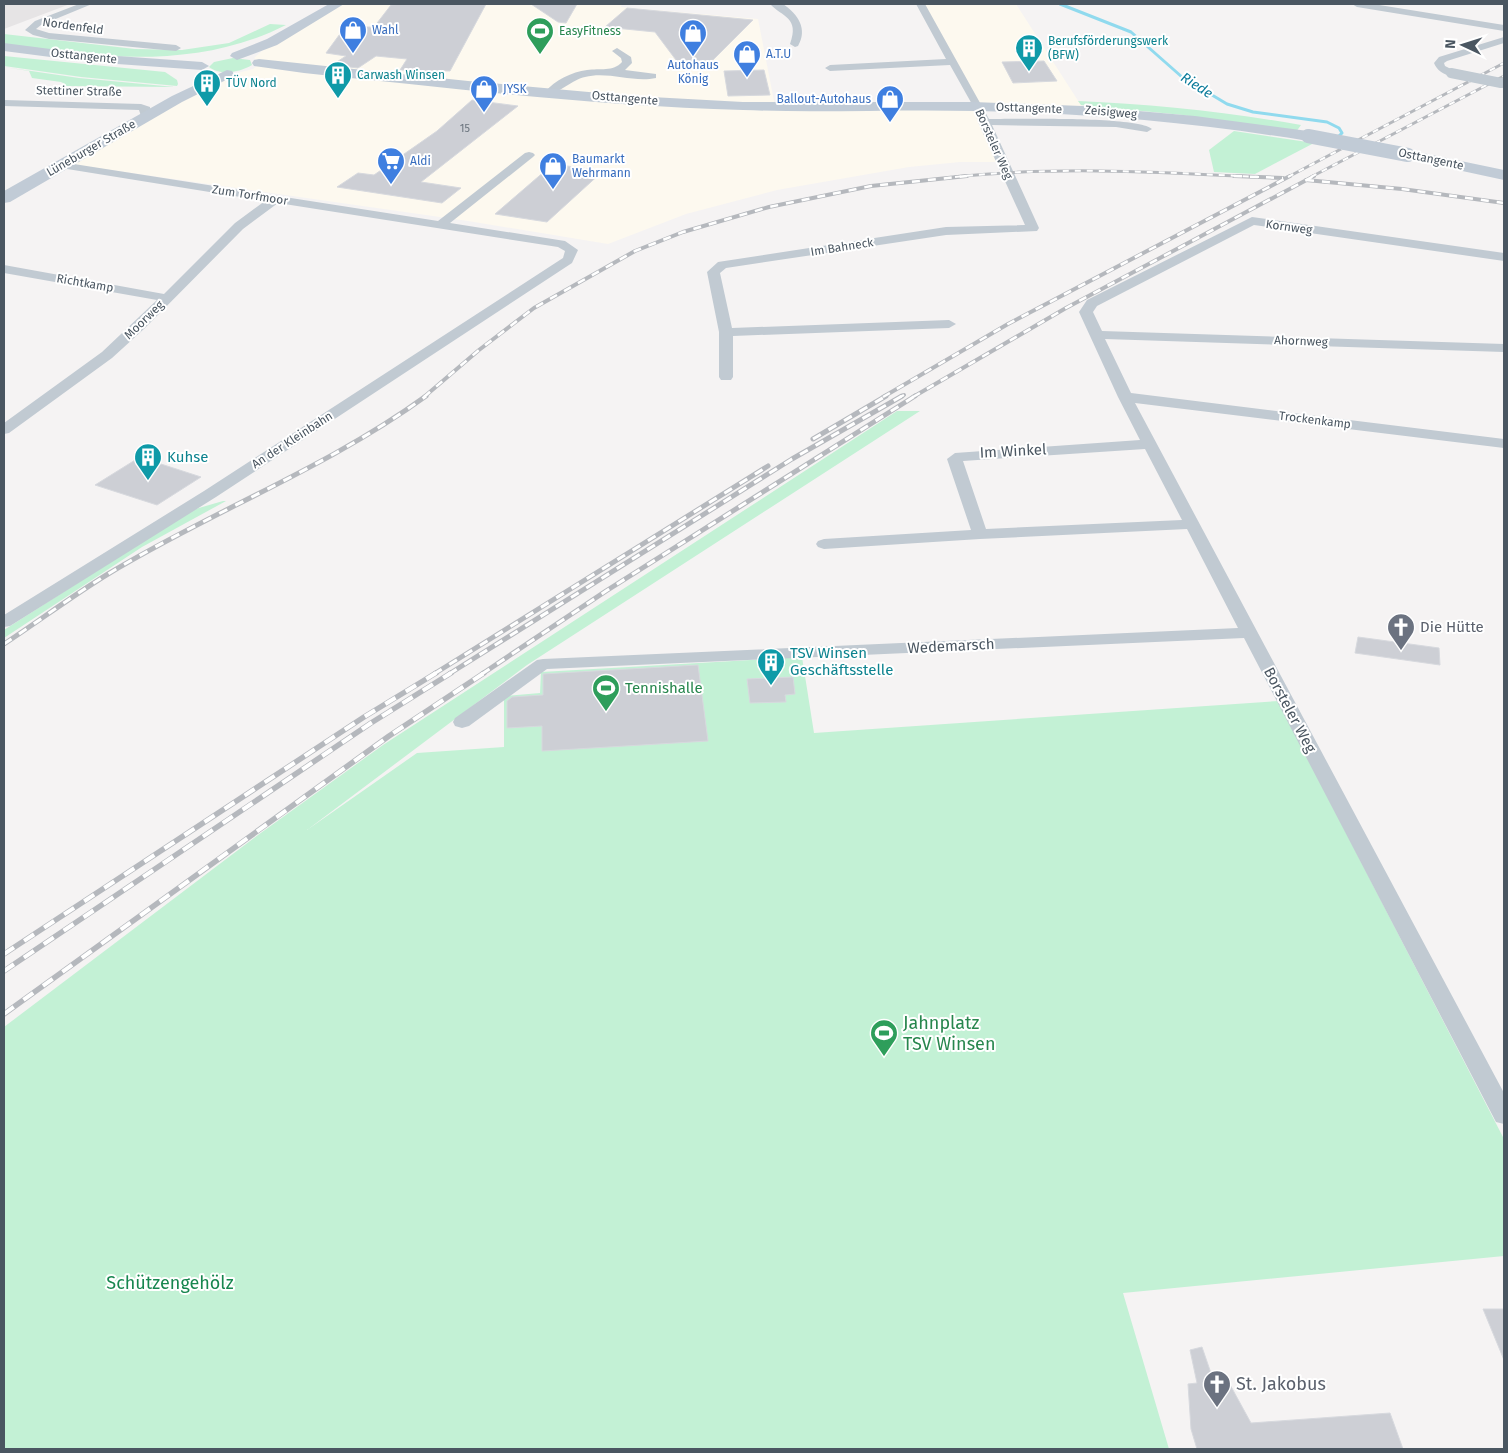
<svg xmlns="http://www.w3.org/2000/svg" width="1508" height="1453" font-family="'Fira Sans',sans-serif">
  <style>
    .commercial { fill: #fdf9ef }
    .education { fill: #e6e4e5 }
    .green { fill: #c3f1d5 }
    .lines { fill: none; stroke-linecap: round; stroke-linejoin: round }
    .stream { stroke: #90daee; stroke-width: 3 }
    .building { fill: #cdcfd5; stroke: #d7d9de }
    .street { fill: #c1cad2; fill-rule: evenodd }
    .secondary { fill: #c1cbd6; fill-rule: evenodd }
    .rail-far3-casing { stroke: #b5b8bd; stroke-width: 3 }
    .rail-far2-casing { stroke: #b5b8bd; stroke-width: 4 }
    .rail-far1-casing { stroke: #b5b8bd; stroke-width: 5 }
    .rail-casing { stroke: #b5b8bd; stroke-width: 5.5 }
    .rail-far3 { stroke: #fff; stroke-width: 2; stroke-dasharray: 6; stroke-linecap: butt }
    .rail-far2 { stroke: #fff; stroke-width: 2.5; stroke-dasharray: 8; stroke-linecap: butt }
    .rail-far1 { stroke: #fff; stroke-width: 3; stroke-dasharray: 9; stroke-linecap: butt }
    .rail { stroke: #fff; stroke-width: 4; stroke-dasharray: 12; stroke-linecap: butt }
    .street-bridge { stroke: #c1cad2; stroke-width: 10 }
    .secondary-bridge { stroke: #c1cbd6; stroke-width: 14 }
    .labels { text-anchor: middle; stroke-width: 4; stroke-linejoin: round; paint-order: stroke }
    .far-number-label { font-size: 11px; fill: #6b747e }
    .far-street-label { font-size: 12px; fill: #4a5661; stroke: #fff }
    .far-shop-label { font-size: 12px; fill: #366cbe; stroke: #fff; text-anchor: start }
    .far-leisure-label { font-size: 12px; fill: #27864d; stroke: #fff; text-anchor: start }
    .far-culture-label { font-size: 12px; fill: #0d838f; stroke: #fff; text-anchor: start }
    .far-water-label { font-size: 14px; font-style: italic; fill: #0c7c9b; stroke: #fff }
    .street-label { font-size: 15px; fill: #4a5661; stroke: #fff }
    .culture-label { font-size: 15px; fill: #0d838f; stroke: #fff; text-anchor: start }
    .worship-label { font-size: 15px; fill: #5b616d; stroke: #fff; text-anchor: start }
    .leisure-label { font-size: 15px; fill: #27864d; stroke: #fff; text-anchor: start }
    .near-leisure-label { font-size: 18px; fill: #27864d; stroke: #fff; text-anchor: start }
    .near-park-label { font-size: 18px; fill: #17864f; stroke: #fff }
    .near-worship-label { font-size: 18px; fill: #5b616d; stroke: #fff; text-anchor: start }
  </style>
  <rect width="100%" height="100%" fill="#f5f3f3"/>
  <polygon class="commercial" points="338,4 622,4 621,7 758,19 775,106 977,106 920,4 1016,4 1084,110 978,106 997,162 960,162 909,167 777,190 686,214 608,244 468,221 61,163 177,99 207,72 233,74 253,69 258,65 258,61 254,58 272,42"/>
  <polygon class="education" points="4,4 70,4 4,29"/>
  <g class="green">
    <path d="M270,24L286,25C197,70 99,58 4,45V34L135,49L182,50L229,43Z"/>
    <polygon points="4,56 165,72 177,80 178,84 177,86 81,77 4,66"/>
    <path d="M233,58L250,60L252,65C241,72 220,76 209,67L214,62Z"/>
    <polygon points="4,67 79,78 175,87 63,86 65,84 61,82 32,78 29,71"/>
    <path d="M1078,101C1152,104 1227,112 1301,125L1296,132L1183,115L1081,105Z"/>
    <polygon points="1234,131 1314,143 1255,174 1214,172 1209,150"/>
    <polygon points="897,411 920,411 527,665 307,830 417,753 504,747 504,696 540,693 541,672 802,657 814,733 1278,701 1504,1139 1504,1256 1123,1293 1169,1449 4,1449 4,1027 258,835 383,745"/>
    <polygon points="223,501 226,501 142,547 4,638 4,630 192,510"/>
  </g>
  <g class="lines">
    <polyline class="stream" points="1060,4 1131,32 1182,77 1227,104 1253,112 1327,122 1339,128 1342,133 1339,136"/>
  </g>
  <g class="building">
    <polygon points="403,4 486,4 450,71 400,70 407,59 376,56 358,68 332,65 346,56 326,53 345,27 374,27 391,5"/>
    <polygon points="531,4 577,4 566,23 558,22"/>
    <polygon points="627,8 753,20 713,60 679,64 655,32 605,27"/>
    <polygon points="1044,61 1057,81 1013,83 1002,62"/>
    <polygon points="764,70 770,95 728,96 724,71"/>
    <polygon points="472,100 518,106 421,182 461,188 442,203 337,187 358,173 374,175 437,131"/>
    <polygon points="553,164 603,171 547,222 495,214"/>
    <polygon points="140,457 164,465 201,477 157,505 95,485"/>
    <polygon points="1358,637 1439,648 1440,665 1355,653"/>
    <polygon points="698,665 708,741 542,751 542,726 507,728 507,701 512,697 543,695 543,674"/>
    <polygon points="793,677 795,694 785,695 786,702 750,703 747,679"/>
    <polygon points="1483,1309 1504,1309 1504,1360"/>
    <polygon points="1202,1347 1214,1382 1228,1381 1251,1423 1390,1413 1403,1449 1197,1449 1191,1429 1188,1384 1197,1383 1190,1350"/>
  </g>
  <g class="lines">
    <g class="street">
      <polygon points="79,4 92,4 41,25 36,29 49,33 176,45 181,48 176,51 164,50 49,39 33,35 25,30 35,21"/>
      <path d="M770,4H783C798,14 808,29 798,46L795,47L790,44C800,17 782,17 770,4Z"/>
      <path d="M916,4H925L989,119C1015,119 1139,116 1152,129L1147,132L1116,127L992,125L1039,228L1037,231L946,235L726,268L720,273L732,328L949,320L956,324L949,328L733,336V377L731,380H721L719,377V332L707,272L718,262L946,227L1025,225L978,122L973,106L950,65L830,71L825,68L830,65L946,59Z"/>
      <polygon points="1352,4 1373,4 1504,25 1504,31 1357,7"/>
      <path d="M1504,37V43L1447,61L1444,63L1445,66L1455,71V75C1446,77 1437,71 1434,63L1439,57Z"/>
      <path d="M617,48L631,57L632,63L625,70L656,74V78C633,83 608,71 585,77C573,79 556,96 546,94L545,92C555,80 572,72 587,70C600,68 613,72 622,62L621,58L612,51Z"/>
      <polygon points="4,100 141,104 150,107 151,117 150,119 142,119 139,110 4,106"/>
      <polygon points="529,152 533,153 535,155 533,157 450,223 565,241 578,250 572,263 216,497 10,626 4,627 4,615 204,491 563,258 565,251 558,247 278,203 243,229 145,328 112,358 9,433 4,434 4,423 102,352 157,300 4,273 4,265 164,294 235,223 265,201 61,168 55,165 57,163 61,162 438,221 525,153"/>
      <path d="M1252,217L1504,253V261L1254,225L1097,306L1093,312L1102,331L1504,344V352L1105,339L1131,393L1504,439V448L1135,403L1504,1093V1124L1496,1122L1244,638L547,669L469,726L462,728L455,726L453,722L455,718L537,660L543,659L1238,628L1187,529L980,539L824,549L818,547L816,544L818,541L824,539L971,530L947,459L955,453L1140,440L1118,397L1079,312L1087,300ZM1145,449L1182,520L986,529L963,461Z"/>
    </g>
    <g class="secondary">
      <polygon points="329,4 344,4 277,45 237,60 230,56 232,53 267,39"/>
      <polygon points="4,43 89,54 202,62 209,66 202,70 89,62 4,51"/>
      <path d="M259,59L468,81L633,96L743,102H973L1082,106L1195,116L1308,131L1313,133L1316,136L1313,139L1308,141C1198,123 1087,113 976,111C898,109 820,113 743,110C596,106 450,88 304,73L254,66L252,63L254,60Z"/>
      <polygon points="227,70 232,71 234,74 232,77 182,102 10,202 4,203 4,191 172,96"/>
      <polygon points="1408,150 1504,170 1504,180 1402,158 1400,155 1402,152"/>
    </g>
    <g class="rail-far3-casing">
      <g id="rail-far3">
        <path d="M955,177C1056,166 1158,172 1259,177"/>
        <polyline points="1288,177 1504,63"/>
        <polyline points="1311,177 1504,76"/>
      </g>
    </g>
    <g class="rail-far2-casing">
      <g id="rail-far2">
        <polyline points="1234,176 1283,178"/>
        <polyline points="1306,180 1402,189 1504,203"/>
        <polyline points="424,397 479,350 534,308 635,251 683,232 769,207 871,186 967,176"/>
        <polyline points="883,397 1008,324 1290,176"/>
        <polyline points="900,397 904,395"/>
        <polyline points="913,397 1066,308 1314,176"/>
      </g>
    </g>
    <g class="rail-far1-casing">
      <g id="rail-far1">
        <polyline points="813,439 886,396"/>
        <path d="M4,644C39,621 72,596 108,574C212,511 327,468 426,396"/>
        <polyline points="434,674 768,466"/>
        <polyline points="449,674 792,459 902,396"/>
        <polyline points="482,674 606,591 915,396"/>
      </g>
    </g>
    <g class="rail-casing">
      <g id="rail">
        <polyline points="4,954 364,717 436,673"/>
        <polyline points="4,971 371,723 451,673"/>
        <polyline points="4,1014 389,736 484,673"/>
      </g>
    </g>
    <use href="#rail-far3" class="rail-far3"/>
    <use href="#rail-far2" class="rail-far2"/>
    <use href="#rail-far1" class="rail-far1"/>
    <use href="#rail" class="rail"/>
    <polyline class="street-bridge" points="1451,73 1501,83"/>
    <polyline class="secondary-bridge" points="1308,136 1408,155"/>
  </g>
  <defs>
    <g id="shop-pin" transform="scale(1.4375)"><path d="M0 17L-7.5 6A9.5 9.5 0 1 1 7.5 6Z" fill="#3f7fe0" stroke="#fff"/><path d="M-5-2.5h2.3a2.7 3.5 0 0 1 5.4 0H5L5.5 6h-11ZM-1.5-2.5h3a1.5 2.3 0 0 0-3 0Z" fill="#fff"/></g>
    <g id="stadium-pin" transform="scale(1.4375)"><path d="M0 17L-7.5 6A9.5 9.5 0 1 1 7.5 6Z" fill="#2e9e5b" stroke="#fff"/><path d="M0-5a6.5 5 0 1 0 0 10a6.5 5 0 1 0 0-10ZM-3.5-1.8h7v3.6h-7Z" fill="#fff"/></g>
    <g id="building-pin" transform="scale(1.4375)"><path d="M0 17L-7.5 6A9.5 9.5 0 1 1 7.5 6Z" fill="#0f9aa8" stroke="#fff"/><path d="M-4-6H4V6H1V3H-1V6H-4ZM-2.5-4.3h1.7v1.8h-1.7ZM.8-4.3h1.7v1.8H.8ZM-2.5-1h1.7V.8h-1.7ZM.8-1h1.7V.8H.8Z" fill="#fff"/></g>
    <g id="supermarket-pin" transform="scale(1.4375)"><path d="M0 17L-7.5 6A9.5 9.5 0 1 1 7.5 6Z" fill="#3f7fe0" stroke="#fff"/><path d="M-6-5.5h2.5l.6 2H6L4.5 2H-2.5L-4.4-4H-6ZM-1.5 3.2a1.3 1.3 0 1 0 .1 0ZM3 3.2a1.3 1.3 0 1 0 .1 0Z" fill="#fff"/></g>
    <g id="church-pin" transform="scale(1.4375)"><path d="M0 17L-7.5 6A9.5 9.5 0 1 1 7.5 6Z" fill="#6b7280" stroke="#fff"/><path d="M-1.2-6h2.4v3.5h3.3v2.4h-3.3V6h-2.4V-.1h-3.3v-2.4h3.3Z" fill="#fff"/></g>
  </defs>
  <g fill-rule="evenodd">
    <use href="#shop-pin" x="353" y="30"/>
    <use href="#stadium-pin" x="540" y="31"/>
    <use href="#shop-pin" x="693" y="33"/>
    <use href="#building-pin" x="1029" y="48"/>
    <use href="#shop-pin" x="747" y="54"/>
    <use href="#building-pin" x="338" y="75"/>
    <use href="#building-pin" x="207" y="83"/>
    <use href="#shop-pin" x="484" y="89"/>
    <use href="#shop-pin" x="890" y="99"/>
    <use href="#supermarket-pin" x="391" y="161"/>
    <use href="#shop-pin" x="553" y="166"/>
    <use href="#building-pin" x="148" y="457"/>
    <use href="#church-pin" x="1401" y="627"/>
    <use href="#building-pin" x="771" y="662"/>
    <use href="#stadium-pin" x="606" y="688"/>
    <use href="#stadium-pin" x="884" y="1033"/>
    <use href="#church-pin" x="1217" y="1384"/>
  </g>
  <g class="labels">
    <g class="far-number-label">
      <text x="465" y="132">15</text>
    </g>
    <g class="far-street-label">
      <text transform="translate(73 26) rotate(8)" y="4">Nordenfeld</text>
      <text transform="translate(84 56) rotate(6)" y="4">Osttangente</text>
      <text transform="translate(79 91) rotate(1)" y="4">Stettiner Straße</text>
      <text transform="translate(625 98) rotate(5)" y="4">Osttangente</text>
      <text transform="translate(1029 108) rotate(2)" y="4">Osttangente</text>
      <text transform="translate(1111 112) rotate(5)" y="4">Zeisigweg</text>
      <text transform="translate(994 144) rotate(66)" y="4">Borsteler Weg</text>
      <text transform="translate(91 148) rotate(-30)" y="4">Lüneburger Straße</text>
      <text transform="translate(1431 159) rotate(12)" y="4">Osttangente</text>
      <text transform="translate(250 195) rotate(9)" y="4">Zum Torfmoor</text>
      <text transform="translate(1289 227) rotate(8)" y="4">Kornweg</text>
      <text transform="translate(842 247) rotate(-9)" y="4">Im Bahneck</text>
      <text transform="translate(85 283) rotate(10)" y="4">Richtkamp</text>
      <text transform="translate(144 320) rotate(-44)" y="4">Moorweg</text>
      <text transform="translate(1301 341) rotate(2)" y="4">Ahornweg</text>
      <text transform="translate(1315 420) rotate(7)" y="4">Trockenkamp</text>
      <text transform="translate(292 440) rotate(-33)" y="4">An der Kleinbahn</text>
    </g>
    <g class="far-shop-label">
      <text x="372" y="34">Wahl</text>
      <text x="766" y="58">A.T.U</text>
      <text x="693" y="69" text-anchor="middle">Autohaus<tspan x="693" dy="14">König</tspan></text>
      <text x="503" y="93">JYSK</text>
      <text x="871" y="103" text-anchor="end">Ballout-Autohaus</text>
      <text x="572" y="163">Baumarkt<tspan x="572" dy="14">Wehrmann</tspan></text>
      <text x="410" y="165">Aldi</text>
    </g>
    <g class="far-leisure-label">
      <text x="559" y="35">EasyFitness</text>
    </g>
    <g class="far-culture-label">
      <text x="1048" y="45">Berufsförderungswerk<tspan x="1048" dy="14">(BFW)</tspan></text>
      <text x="357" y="79">Carwash Winsen</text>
      <text x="226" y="87">TÜV Nord</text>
    </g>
    <g class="far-water-label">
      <text transform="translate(1197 85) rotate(33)" y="5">Riede</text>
    </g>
    <g class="street-label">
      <text transform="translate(1013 451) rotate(-3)" y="5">Im Winkel</text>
      <text transform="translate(951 646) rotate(-3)" y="5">Wedemarsch</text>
      <text transform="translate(1290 710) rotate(62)" y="5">Borsteler Weg</text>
    </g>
    <g class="culture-label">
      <text x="167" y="462">Kuhse</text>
      <text x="790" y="658">TSV Winsen<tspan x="790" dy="17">Geschäftsstelle</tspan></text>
    </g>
    <g class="worship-label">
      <text x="1420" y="632">Die Hütte</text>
    </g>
    <g class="leisure-label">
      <text x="625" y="693">Tennishalle</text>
    </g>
    <g class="near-leisure-label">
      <text x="903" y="1029">Jahnplatz<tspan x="903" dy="21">TSV Winsen</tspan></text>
    </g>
    <g class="near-park-label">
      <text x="170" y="1289">Schützengehölz</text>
    </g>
    <g class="near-worship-label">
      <text x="1236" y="1390">St. Jakobus</text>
    </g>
  </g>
  <rect width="1508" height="1453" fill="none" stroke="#4a5661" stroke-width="10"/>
  <g transform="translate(1463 45) rotate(274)" stroke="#ffffff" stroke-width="4" paint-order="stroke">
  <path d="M0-4L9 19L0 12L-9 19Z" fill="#4a5661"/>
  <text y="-8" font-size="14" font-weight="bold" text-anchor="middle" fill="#4a5661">N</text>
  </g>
</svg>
